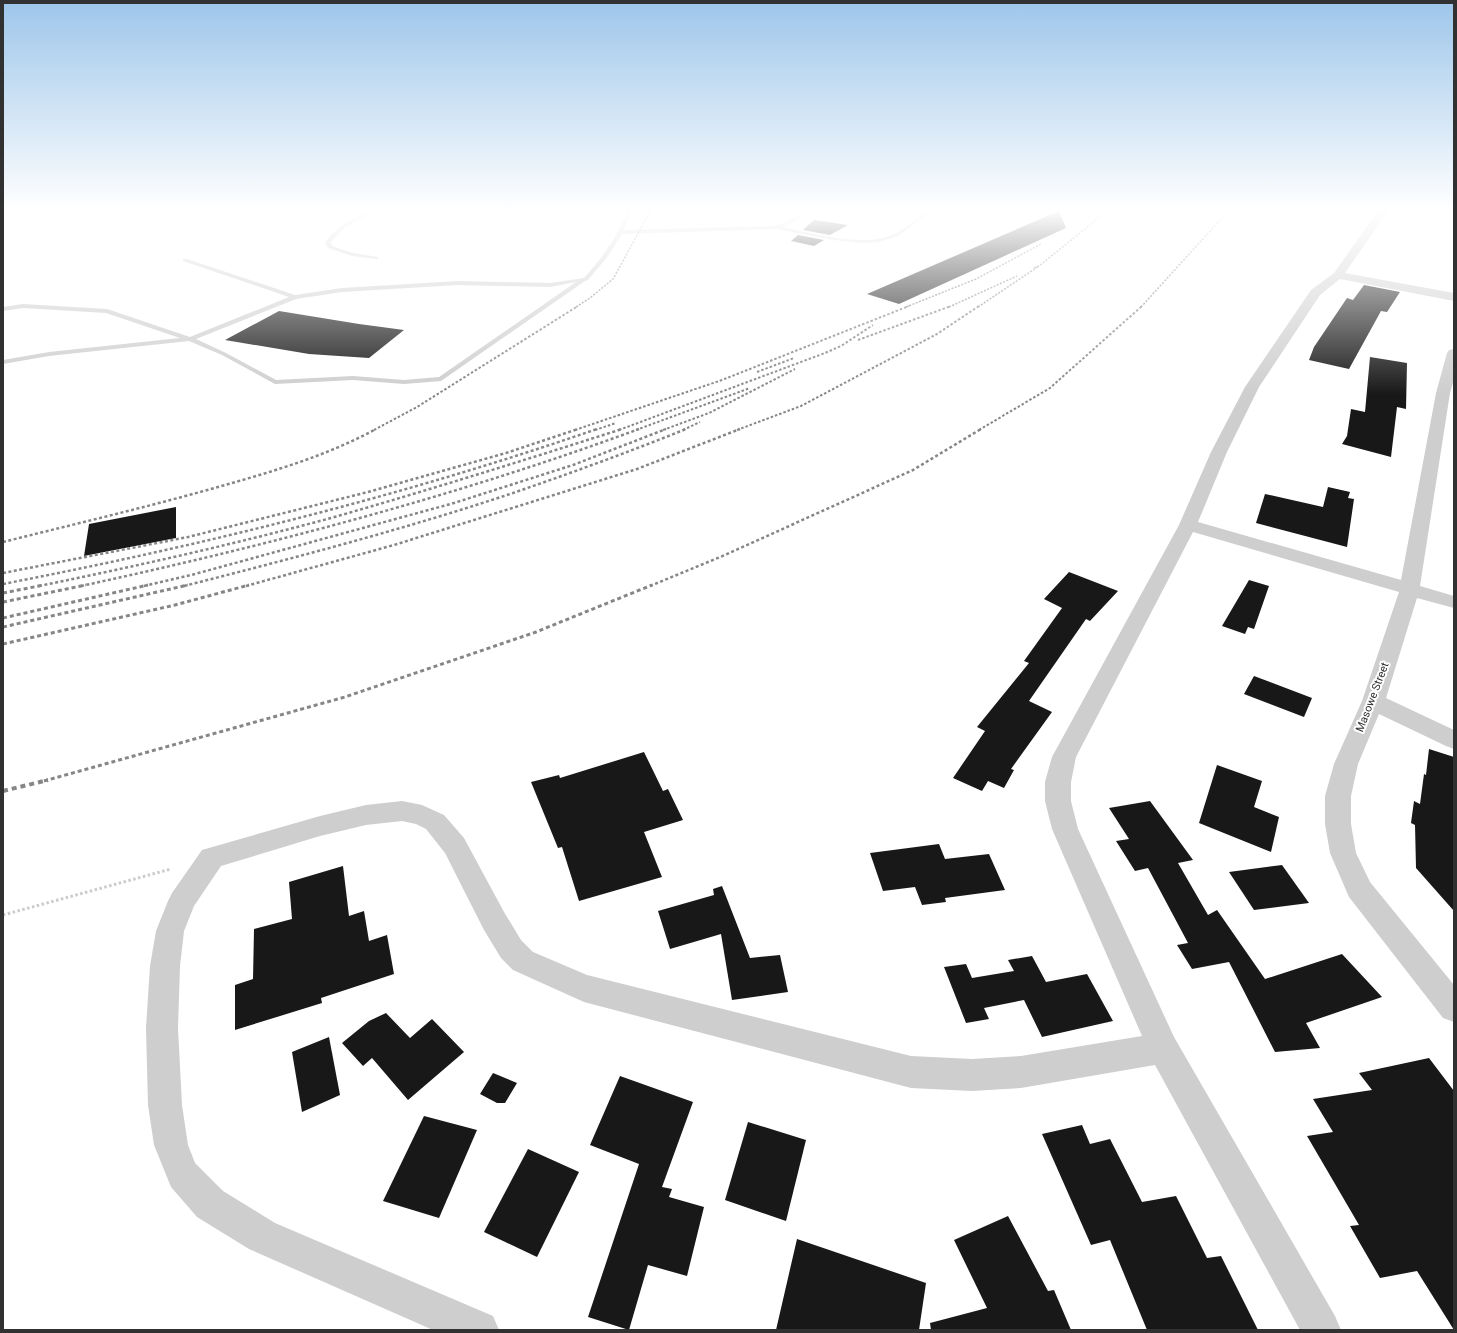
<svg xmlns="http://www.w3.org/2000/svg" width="1457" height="1333" font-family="Roboto,sans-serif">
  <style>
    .green { fill: #e4eadd }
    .building { fill: #181818 }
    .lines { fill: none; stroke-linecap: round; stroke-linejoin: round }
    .path { stroke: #cbcbcb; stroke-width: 3; stroke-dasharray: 2.5 2.5; stroke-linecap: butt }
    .lane { fill: #cecece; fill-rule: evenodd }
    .street { fill: #cecece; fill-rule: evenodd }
    .rail-far4 { stroke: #868686; stroke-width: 1.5; stroke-dasharray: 2 1.5; stroke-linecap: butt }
    .rail-far3 { stroke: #868686; stroke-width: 2; stroke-dasharray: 2.5 2; stroke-linecap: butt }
    .rail-far2 { stroke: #868686; stroke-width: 2.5; stroke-dasharray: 3 2.5; stroke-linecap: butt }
    .rail-far1 { stroke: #868686; stroke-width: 3; stroke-dasharray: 4 3; stroke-linecap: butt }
    .rail { stroke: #868686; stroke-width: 4; stroke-dasharray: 5 4; stroke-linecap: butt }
    .labels { text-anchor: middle; stroke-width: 4; stroke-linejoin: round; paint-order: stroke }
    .street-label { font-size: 11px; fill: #313131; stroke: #fff }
  </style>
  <rect width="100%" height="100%" fill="#fff"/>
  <polygon class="green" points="3,208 76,208 3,216"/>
  <g class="building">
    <polygon points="1059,211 1066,228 899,304 867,294"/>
    <polygon points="814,220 848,225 830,235 803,230"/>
    <polygon points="798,235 824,240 814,246 791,241"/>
    <polygon points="1364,285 1400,292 1387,312 1381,311 1349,369 1309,360 1314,347 1347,298 1353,300"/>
    <polygon points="279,311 359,324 404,330 369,358 309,354 225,340"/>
    <polygon points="1370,357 1407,363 1406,409 1397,407 1391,457 1342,444 1347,436 1351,409 1365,412"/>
    <polygon points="1328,487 1350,492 1348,498 1354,499 1347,547 1256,523 1265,494 1323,507"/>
    <polygon points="176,507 176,538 84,556 89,524"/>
    <polygon points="1069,572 1118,591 1090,621 1086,619 1029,701 1052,712 1011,769 1014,770 1004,788 988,781 982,791 953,778 985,731 977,727 1029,663 1024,661 1062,608 1044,599"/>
    <polygon points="1249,580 1269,586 1254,629 1248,627 1245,634 1222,626"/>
    <polygon points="1254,676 1312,698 1304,717 1244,694"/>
    <polygon points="1429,749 1454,757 1454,911 1416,868 1415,825 1411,823 1414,801 1420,804 1424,774 1426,775"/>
    <polygon points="644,752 663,791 668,789 683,820 644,832 662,877 579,901 562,847 558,848 531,782 559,775 560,778"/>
    <polygon points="1217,765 1262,781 1254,807 1279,817 1271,852 1199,823"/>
    <polygon points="1150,801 1193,860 1178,863 1208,915 1217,910 1265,979 1342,954 1382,997 1306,1023 1320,1048 1275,1052 1229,962 1192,969 1177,945 1188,943 1148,868 1135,871 1116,841 1129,839 1109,808"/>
    <polygon points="939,844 945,859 989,854 1005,890 945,898 946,902 922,905 915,887 883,891 870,853"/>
    <polygon points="1282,865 1309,903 1254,910 1229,872"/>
    <polygon points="343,866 349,916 364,911 369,941 387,935 394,974 321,998 322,1003 235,1030 235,985 253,979 254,929 292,919 289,882"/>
    <polygon points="722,886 750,958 780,955 788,992 732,1000 721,934 670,949 658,911 714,895 713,889"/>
    <polygon points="1032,956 1046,982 1087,974 1113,1021 1042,1037 1024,1000 984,1008 989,1019 966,1023 944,967 966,964 972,978 1014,971 1008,960"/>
    <polygon points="386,1013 410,1038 432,1019 464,1052 408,1100 372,1058 363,1066 342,1043 369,1021"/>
    <polygon points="329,1037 340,1095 302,1112 292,1052"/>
    <polygon points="1429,1058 1454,1091 1454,1330 1417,1271 1380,1278 1350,1226 1359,1225 1307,1136 1333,1132 1313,1099 1372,1090 1359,1073"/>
    <polygon points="493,1073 517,1083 505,1103 497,1103 480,1094"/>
    <polygon points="620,1076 693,1102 662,1187 672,1189 669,1197 704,1207 687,1276 648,1265 629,1330 588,1317 639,1164 590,1145"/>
    <polygon points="424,1116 477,1130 439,1218 383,1201"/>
    <polygon points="748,1122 806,1140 786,1221 725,1200"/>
    <polygon points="1082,1125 1090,1144 1110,1139 1142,1202 1176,1196 1207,1258 1221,1256 1258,1330 1147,1330 1110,1240 1091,1245 1042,1134"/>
    <polygon points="528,1149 579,1172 537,1257 484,1232"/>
    <polygon points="1008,1216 1048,1291 1054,1290 1071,1330 931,1330 930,1323 987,1308 954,1240"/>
    <polygon points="797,1239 926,1283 919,1330 776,1330"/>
  </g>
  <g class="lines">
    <polyline class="path" points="3,915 171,869"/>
    <g class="lane">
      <polygon points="372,208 379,208 344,228 331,242 332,246 353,253 378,257 378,259 352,256 328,248 325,242 330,236 341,226"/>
      <path d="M628,208H633L624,230L774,226L785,223L809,208H814L789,225L782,227C812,233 863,248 892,235C906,229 918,217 930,208L935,209L898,236L878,242L863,243L834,240L776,229L622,234L608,256L588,280L585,281L441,381L404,384L353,380L275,384L222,355L189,341L49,356L3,364V360L49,352L180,338L106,313L23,308L3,311V307L23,304L107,309L190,337L289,297L183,261V259H187L295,295L342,288L458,281L550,283L584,278C604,256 619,235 628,208ZM576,282L439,377L404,380L353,376L276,380L226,353L196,339L296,299L342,292L458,285L550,287Z"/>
    </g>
    <g class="street">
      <polygon points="1380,208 1390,208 1345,273 1454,293 1454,301 1340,279 1320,295 1259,387 1227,452 1198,522 1401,580 1436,393 1447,353 1449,350 1454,349 1454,379 1450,393 1420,586 1454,596 1454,608 1417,598 1386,698 1454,730 1454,749 1446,746 1379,714 1358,764 1351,796 1351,824 1356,853 1370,882 1454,985 1454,1022 1443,1018 1349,897 1330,853 1325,824 1325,796 1334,764 1362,701 1399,592 1193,532 1076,757 1071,782 1071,801 1078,829 1174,1037 1335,1316 1341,1330 1300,1330 1155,1065 1021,1088 972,1091 911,1088 584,1002 513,970 501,958 484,930 445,853 426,829 416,824 402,821 366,825 320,836 221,866 194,906 184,931 180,966 178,1028 182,1105 188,1145 195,1163 223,1191 275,1223 493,1316 499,1330 433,1330 249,1249 197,1217 171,1187 154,1145 148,1105 146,1028 150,966 156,931 168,901 172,893 202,850 320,816 366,805 402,801 422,805 444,815 464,838 504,912 521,940 533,952 587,975 911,1056 972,1059 1021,1056 1142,1036 1052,829 1045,801 1045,782 1052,757 1179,525 1211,452 1245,387 1311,290 1334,273"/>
      <polygon points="1447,208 1454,208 1454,211 1448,210"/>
    </g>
    <g class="rail-far4">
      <polyline points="1034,268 1039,266 1111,208"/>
      <polyline points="576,307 590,298 613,279 652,208"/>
      <polyline points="906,307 976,279 1041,244"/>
      <polyline points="949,307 1017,276"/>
      <polyline points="978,307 1039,266"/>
      <polyline points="1141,307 1231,208"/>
    </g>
    <g class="rail-far3">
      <polyline points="858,340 951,306"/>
      <polyline points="757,372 794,358"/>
      <polyline points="374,430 417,407 578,306"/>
      <polyline points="575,430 722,380 909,306"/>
      <polyline points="595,430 616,423"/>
      <polyline points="619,430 825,353 841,346 873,325"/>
      <polyline points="636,430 750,388"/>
      <polyline points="663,430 709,413 795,369"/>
      <polyline points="683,430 700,422"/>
      <polyline points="737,430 801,406 937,334 979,306"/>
      <polyline points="979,430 1050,388 1142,306"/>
    </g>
    <g class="rail-far2">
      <path d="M3,542C79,523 156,505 232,483C281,469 330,454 376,429"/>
      <polyline points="3,573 188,537 368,492 506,453 578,429"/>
      <path d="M3,584C204,545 403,496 597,429"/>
      <path d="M39,586C137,566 235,544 331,518C429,490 525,460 622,429"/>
      <path d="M81,586C270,545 457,496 639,429"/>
      <polyline points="144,586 195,574 454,503 573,465 666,429"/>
      <path d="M184,586C294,558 405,529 513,493C571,473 629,452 686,429"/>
      <polyline points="246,586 394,545 637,469 740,429"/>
      <polyline points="650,586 725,555 913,470 981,429"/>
    </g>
    <g class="rail-far1">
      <polyline points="3,593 44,585"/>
      <polyline points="3,602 86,585"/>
      <polyline points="3,618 148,585"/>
      <polyline points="3,627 188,585"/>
      <polyline points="3,644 175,605 249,585"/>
      <polyline points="44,781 345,697 536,632 652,585"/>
    </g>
    <polyline class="rail" points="3,791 48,780"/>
  </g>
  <linearGradient id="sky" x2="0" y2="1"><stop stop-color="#9dc6ea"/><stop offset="0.53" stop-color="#fff"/><stop offset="1" stop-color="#fff" stop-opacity="0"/></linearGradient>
  <rect width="1457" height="395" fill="url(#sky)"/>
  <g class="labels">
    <g class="street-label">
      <text transform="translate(1372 697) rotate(-69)" y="4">Masowe Street</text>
    </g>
  </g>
  <rect width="1457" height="1333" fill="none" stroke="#313131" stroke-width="8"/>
</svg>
